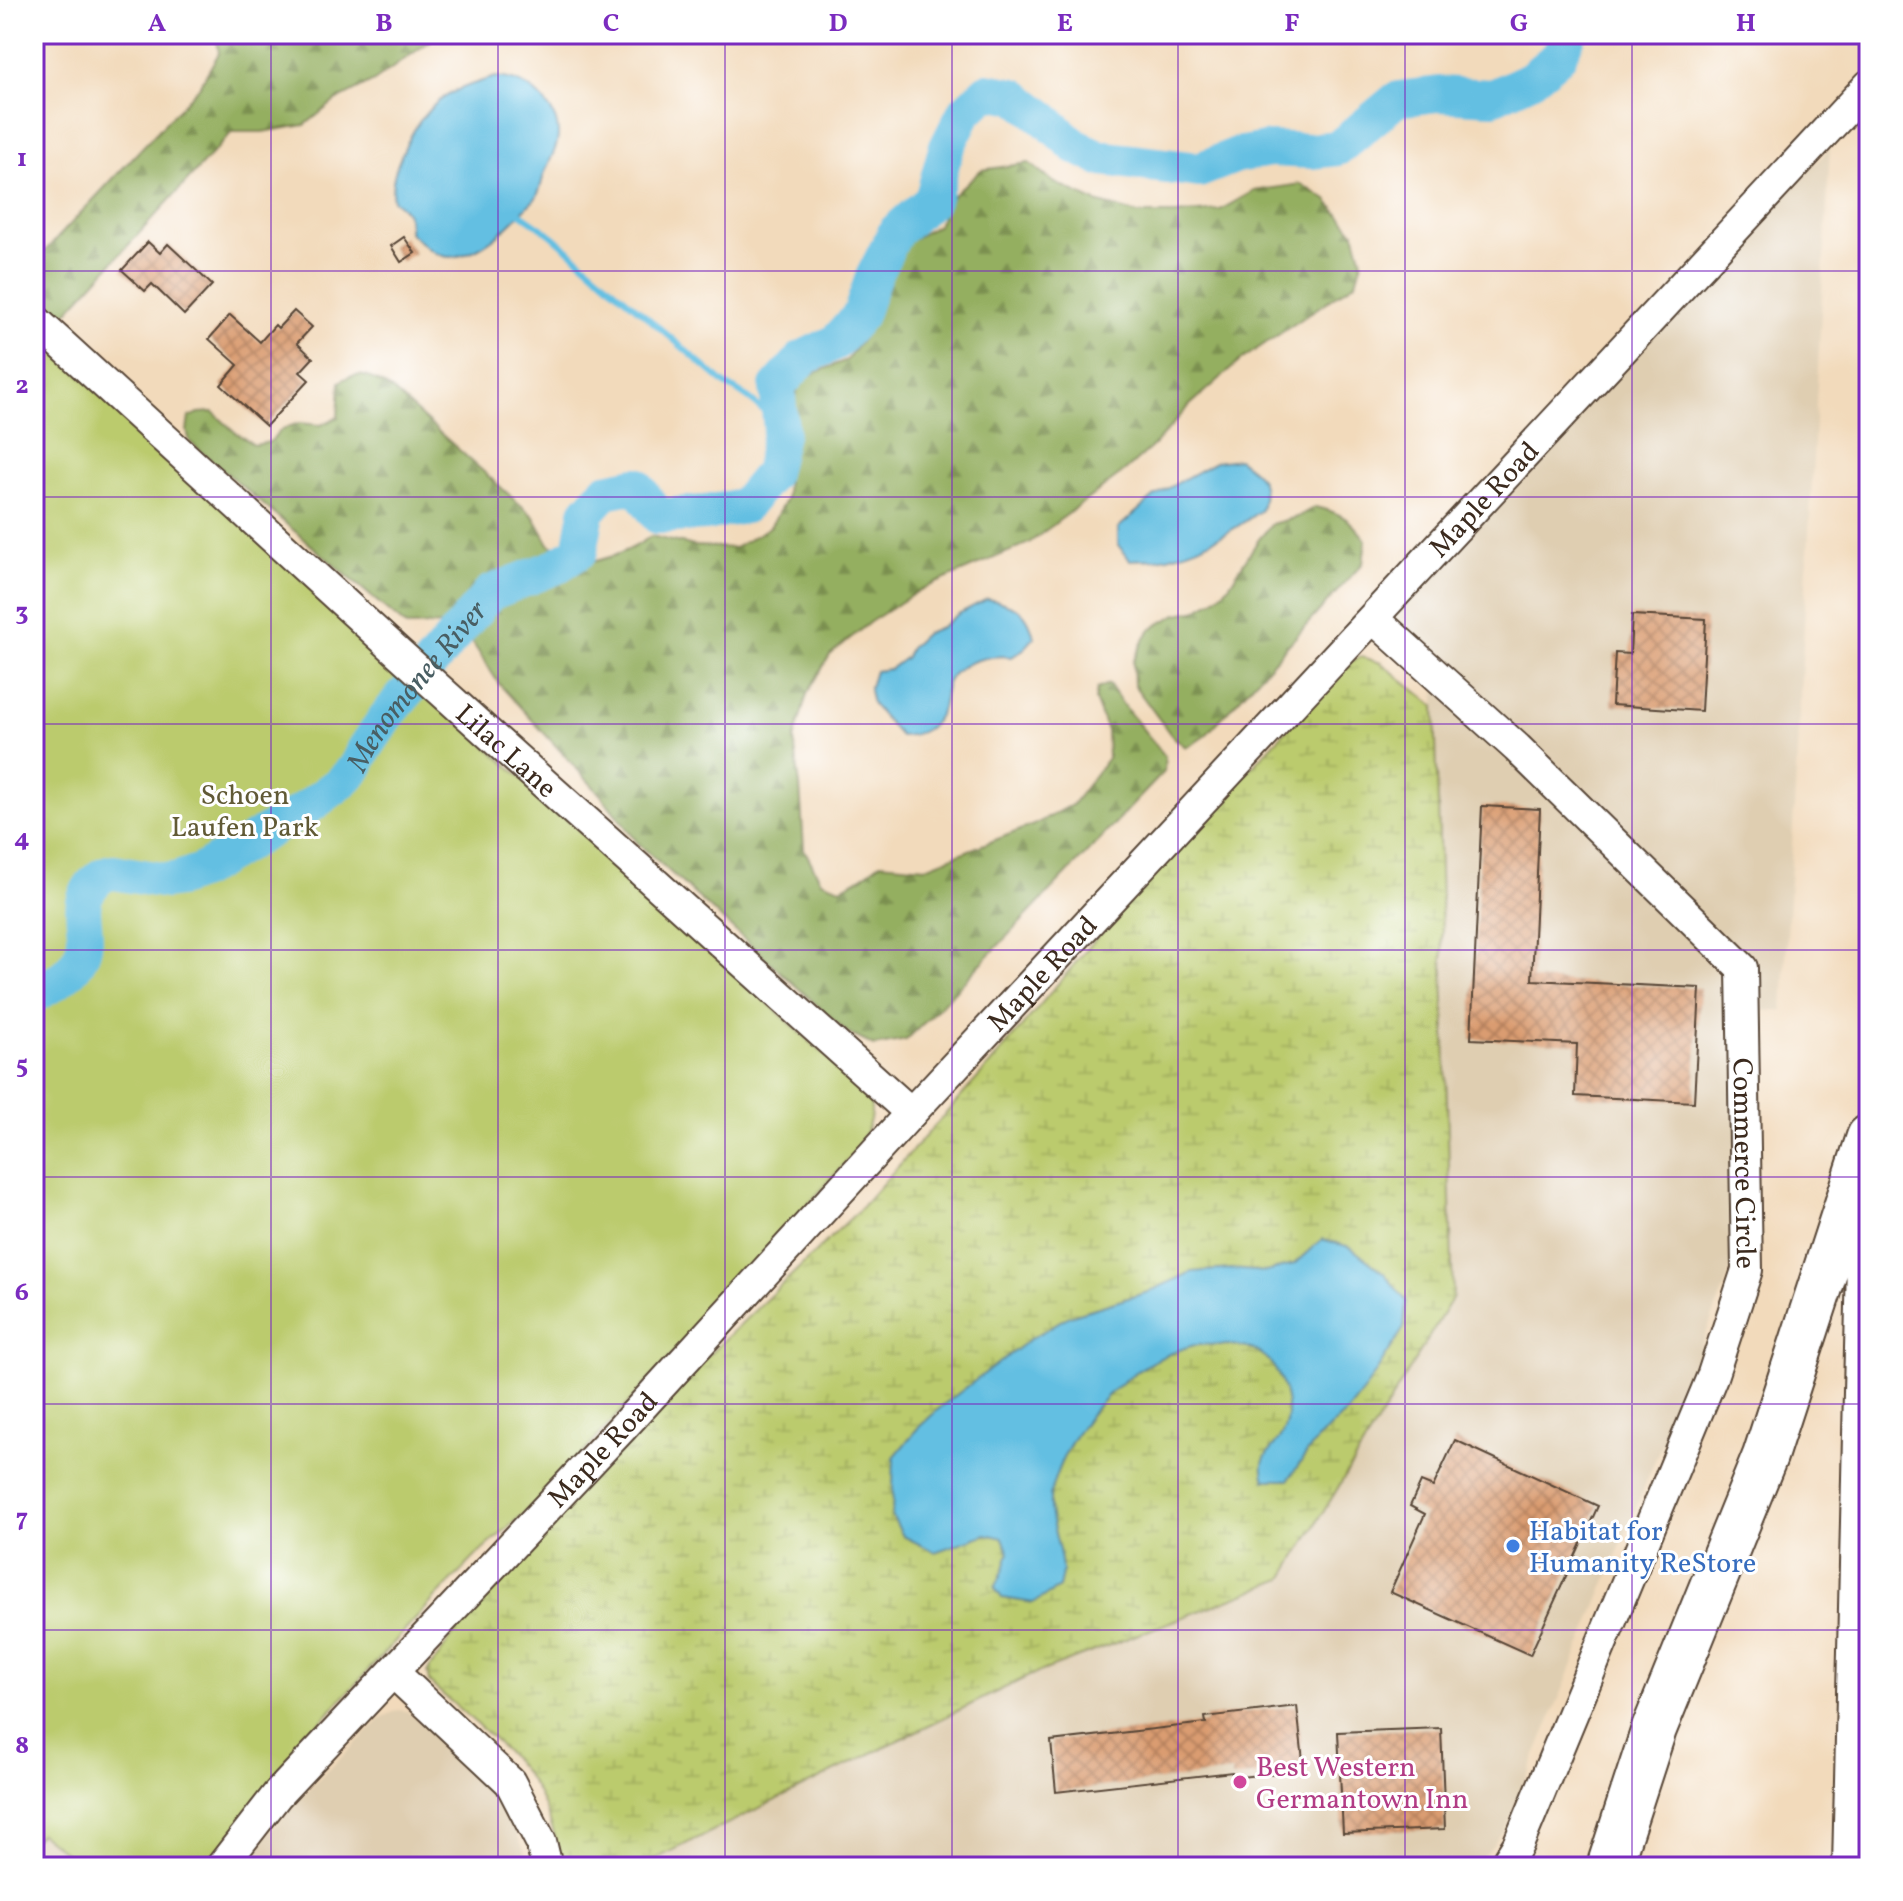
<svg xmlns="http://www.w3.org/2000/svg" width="1903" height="1901" font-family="Vollkorn,serif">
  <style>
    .built { fill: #dfceb1 }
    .forest { fill: url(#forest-firs); stroke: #686c3f; stroke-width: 2 }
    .wetland { fill: url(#wetland-marsh); stroke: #7b7a46; stroke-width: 2 }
    .green { fill: #bbcb6d; stroke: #7b7a46; stroke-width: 2 }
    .water { fill: #64bfe2; stroke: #507480; stroke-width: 2 }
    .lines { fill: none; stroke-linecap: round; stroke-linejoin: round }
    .stream { stroke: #64bfe2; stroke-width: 6 }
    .river { stroke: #64bfe2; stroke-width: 36 }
    .building { fill: url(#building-cross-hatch) }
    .minor-casing { stroke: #564436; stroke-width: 34 }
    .highway-casing { stroke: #564436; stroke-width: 48 }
    .minor { stroke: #fff; stroke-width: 30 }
    .highway { stroke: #fff; stroke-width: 44 }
    .grid { fill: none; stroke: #7b2cbf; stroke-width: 2; stroke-opacity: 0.55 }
    .shop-dot { fill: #3f7fe0; stroke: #fff; stroke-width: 3 }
    .hotel-dot { fill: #d1479c; stroke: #fff; stroke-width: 3 }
    .labels { text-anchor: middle; stroke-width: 6; stroke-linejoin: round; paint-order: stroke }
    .street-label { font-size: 28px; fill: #3b2a1e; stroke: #fff }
    .park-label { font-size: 28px; fill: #615a36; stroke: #fff }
    .shop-label { font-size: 28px; fill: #366cbe; stroke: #fff; text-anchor: start }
    .hotel-label { font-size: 28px; fill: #b23c85; stroke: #fff; text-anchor: start }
    .water-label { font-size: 30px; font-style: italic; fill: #495e63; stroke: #fff }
    .neatline { fill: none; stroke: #7b2cbf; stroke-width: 3 }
    .grid-label { font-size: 26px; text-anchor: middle; font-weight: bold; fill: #7b2cbf }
  </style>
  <defs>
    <pattern id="forest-firs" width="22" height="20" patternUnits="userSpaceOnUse" patternTransform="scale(2)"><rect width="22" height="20" fill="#94af60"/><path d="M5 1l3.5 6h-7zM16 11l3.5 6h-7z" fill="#7a8f4f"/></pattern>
    <pattern id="wetland-marsh" width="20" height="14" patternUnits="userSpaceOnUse" patternTransform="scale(2)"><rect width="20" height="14" fill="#bbcb6d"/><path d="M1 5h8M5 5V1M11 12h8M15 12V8" fill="none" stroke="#a2ae5e"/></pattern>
    <pattern id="building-cross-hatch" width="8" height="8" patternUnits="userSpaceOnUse" patternTransform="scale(2)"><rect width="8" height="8" fill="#da9c71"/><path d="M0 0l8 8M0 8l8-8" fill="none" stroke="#b27f5c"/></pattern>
  </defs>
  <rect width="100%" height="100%" fill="#fff"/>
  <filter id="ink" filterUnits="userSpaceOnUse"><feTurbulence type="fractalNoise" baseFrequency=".0125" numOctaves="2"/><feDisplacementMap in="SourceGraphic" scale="16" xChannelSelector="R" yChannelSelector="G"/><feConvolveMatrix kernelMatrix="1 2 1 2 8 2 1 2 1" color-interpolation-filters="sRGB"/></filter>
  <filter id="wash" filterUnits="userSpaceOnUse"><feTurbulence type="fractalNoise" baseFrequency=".006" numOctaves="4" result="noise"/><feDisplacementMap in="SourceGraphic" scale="32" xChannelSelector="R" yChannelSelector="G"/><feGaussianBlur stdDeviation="1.8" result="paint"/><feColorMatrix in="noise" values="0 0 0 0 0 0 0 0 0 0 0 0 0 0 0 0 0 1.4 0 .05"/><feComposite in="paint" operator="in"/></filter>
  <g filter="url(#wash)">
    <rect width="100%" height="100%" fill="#f2dabb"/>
    <g class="built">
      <polygon points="1830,148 1783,1010 1747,1011 1737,1241 1728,1279 1555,1709 1509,1821 1493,1846 1473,1867 639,1867 1029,1676 1283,1579 1416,1036 1436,682 1377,628"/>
      <polygon points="398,1710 407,1711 429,1728 487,1781 505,1809 523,1847 529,1867 237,1867 321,1777 383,1717"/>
      <polygon points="40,1833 84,1867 34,1867 34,1839"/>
    </g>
    <g class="forest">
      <polygon points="216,34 440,34 374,81 335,101 305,125 262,132 232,132 57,323 34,302 34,263 199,87 219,53"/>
      <path d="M1029,163L1055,183L1096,202L1138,214H1176L1220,210L1254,191L1301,184L1327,200L1354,232L1362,261L1356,282L1241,360L1189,406L1155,444L1125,471L1029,543L920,590L870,622L830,655L807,694L794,740L800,786L804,849L821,881L841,888L862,877L880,863L926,867L1036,824L1072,805L1108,758L1107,731L1095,700L1097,689L1109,684L1123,705L1165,756L1164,772L930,1017L906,1040L874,1046L848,1033L638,843L600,794L499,684L472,642L446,625L406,626L190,442L187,431L189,417L199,413L213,412L235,432L254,445L270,442L282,429L299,423L321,425L338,417L340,382C359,367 376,380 393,391L534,517L549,544L584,564C609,558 630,552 651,536L694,546L734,548L770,527L786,499L789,412L802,378L847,360L869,329L873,304L902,245L938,225L951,197L981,170Z"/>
      <path d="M1315,507C1342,513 1350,519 1366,540L1363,563L1206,735L1196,742L1186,747L1171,735L1134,685L1133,662L1142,643L1151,629L1177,614L1195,611L1214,600L1228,587L1259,539L1272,524L1297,517Z"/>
    </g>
    <path class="wetland" d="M1361,657L1381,663L1435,706L1453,1297L1283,1579L1029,1676L639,1867H563C556,1835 546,1803 527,1776C501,1741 461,1712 429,1682L427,1672L499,1572L694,1369L858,1211L993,1061L1120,910L1349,662Z"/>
    <path class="green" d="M34,333L858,1085C861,1089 865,1091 867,1095C879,1116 862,1140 851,1157L548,1492L477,1555L436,1597L303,1741L207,1867H84L40,1833L34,1839Z"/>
    <g class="water">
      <path d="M496,77C504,78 513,79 520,83C539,91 559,114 558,135C558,149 550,158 546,170C541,179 542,190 535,199C535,200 527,206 527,207C507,228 481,255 450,257C435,257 419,241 409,232C410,215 407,210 393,200C390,183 396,167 403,152C424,103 446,91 496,77Z"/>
      <path d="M1238,459C1262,477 1268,480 1261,510C1232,532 1193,554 1156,559C1147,560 1138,559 1130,560L1118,545V528L1155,496L1186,478L1215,462Z"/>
      <path d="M987,599C1014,605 1028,608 1034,638L1025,648L1012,657C992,654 960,661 949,680C943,690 945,701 941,711C933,730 918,736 900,736L872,704L869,690L875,671L890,669L906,657L910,648L926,633L941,627L958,614Z"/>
      <path d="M1322,1239L1350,1247L1384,1273L1406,1301L1404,1328L1365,1389L1347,1412L1318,1438L1288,1480H1265C1256,1454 1276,1450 1283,1432C1292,1410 1285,1382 1271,1363C1260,1348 1239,1345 1222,1345C1214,1345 1206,1344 1198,1345C1190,1345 1182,1349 1175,1352C1118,1372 1069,1429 1052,1487C1044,1515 1061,1542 1062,1570C1062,1576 1060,1582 1059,1588L1033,1603L1002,1598L995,1588L1004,1569L1009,1552L1003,1538L986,1534L935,1552L903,1536L892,1516L894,1457L917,1429L943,1405L1030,1339L1069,1316L1148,1292L1192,1272L1231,1269L1266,1272L1294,1264Z"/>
    </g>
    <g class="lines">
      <path class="stream" d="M521,214L550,234L725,384C747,395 765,410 781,430"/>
      <path class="river" id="s1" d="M34,995C51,986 73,974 81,955C93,930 72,908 93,884C99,877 104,873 114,872L166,881L179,879L201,871L308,807L343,781L355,768L364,750L386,717L490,593L555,567L580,551L587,512L606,491L636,485L658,516L706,513L744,506L771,473L781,430L777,387L803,358L836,342L860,315L873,277L896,231L932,200L946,149L964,113L987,91L1015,96L1044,118L1075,146L1100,158L1199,170L1237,155L1270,149L1311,151L1338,148L1397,99L1439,94L1493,97L1531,79L1558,57L1569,34"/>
    </g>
    <g id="blocks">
      <g class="building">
        <polygon points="404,237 415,253 401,262 391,246"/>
        <polygon points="148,242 160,253 168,244 212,285 184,315 152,284 145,291 122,270"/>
        <polygon points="294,311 312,327 297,343 313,358 300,372 309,380 266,426 221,385 238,365 209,339 230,315 260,342 275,325 278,328"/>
        <polygon points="1632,615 1706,619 1701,711 1612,705 1615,653 1630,654"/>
        <polygon points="1482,806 1540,809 1532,980 1700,988 1694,1102 1575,1096 1577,1044 1471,1039"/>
        <polygon points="1455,1440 1598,1506 1530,1655 1390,1592 1425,1514 1410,1506 1421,1482 1433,1487"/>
        <polygon points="1297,1706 1304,1770 1232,1778 1232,1772 1056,1792 1051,1741 1206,1723 1205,1717"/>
        <polygon points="1441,1728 1445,1829 1343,1833 1338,1732"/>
      </g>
    </g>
  </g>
  <g filter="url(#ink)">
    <use href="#blocks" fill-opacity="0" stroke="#564436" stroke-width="2"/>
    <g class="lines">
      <g class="minor-casing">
        <g id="minor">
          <path id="s2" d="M34,319L400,654L911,1113"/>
          <path id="s3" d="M1373,618L1517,748L1742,968L1747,1270L1712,1377L1518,1845L1504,1867"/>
          <polyline points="393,1672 510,1782 541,1842 547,1867"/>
          <path id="s4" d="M221,1867L277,1795L622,1428L911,1113L1869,85"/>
        </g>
      </g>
      <g class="highway-casing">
        <g id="highway">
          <polyline points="1609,1867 1654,1729 1765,1456 1869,1137"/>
          <polyline points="1855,1867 1869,1262"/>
        </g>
      </g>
      <use href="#minor" class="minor"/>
      <use href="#highway" class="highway"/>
    </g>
  </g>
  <path class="grid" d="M271,34V1867M498,34V1867M725,34V1867M952,34V1867M1178,34V1867M1405,34V1867M1632,34V1867M34,271H1869M34,497H1869M34,724H1869M34,950H1869M34,1177H1869M34,1404H1869M34,1630H1869"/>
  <circle class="shop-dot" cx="1513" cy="1546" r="8"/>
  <circle class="hotel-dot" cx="1240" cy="1782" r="8"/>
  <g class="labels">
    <g class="street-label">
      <text dy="10" stroke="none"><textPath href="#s4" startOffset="1862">Maple Road</textPath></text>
      <text dy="10" stroke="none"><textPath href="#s2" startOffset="640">Lilac Lane</textPath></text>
      <text dy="10" stroke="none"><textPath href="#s4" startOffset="1214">Maple Road</textPath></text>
      <text dy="10" stroke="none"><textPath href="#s3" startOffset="704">Commerce Circle</textPath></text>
      <text dy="10" stroke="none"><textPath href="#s4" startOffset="566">Maple Road</textPath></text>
    </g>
    <g class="park-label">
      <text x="245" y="804">Schoen<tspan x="245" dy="32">Laufen Park</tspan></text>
    </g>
    <g class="shop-label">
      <text x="1529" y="1540">Habitat for<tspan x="1529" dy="32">Humanity ReStore</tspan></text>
    </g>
    <g class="hotel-label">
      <text x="1256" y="1776">Best Western<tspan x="1256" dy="32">Germantown Inn</tspan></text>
    </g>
    <g class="water-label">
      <text dy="10" stroke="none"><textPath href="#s1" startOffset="540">Menomonee River</textPath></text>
    </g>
  </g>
  <rect width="1903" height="1901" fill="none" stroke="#fff" stroke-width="88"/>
  <rect x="44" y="44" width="1815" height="1813" class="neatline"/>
  <g class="grid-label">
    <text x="157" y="31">A</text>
    <text x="384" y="31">B</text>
    <text x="611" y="31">C</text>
    <text x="838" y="31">D</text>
    <text x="1065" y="31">E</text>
    <text x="1292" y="31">F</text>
    <text x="1519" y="31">G</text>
    <text x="1746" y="31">H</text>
    <text x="22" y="166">1</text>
    <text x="22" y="393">2</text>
    <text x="22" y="620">3</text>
    <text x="22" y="846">4</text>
    <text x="22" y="1073">5</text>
    <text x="22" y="1300">6</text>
    <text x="22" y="1526">7</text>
    <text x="22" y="1753">8</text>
  </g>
</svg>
